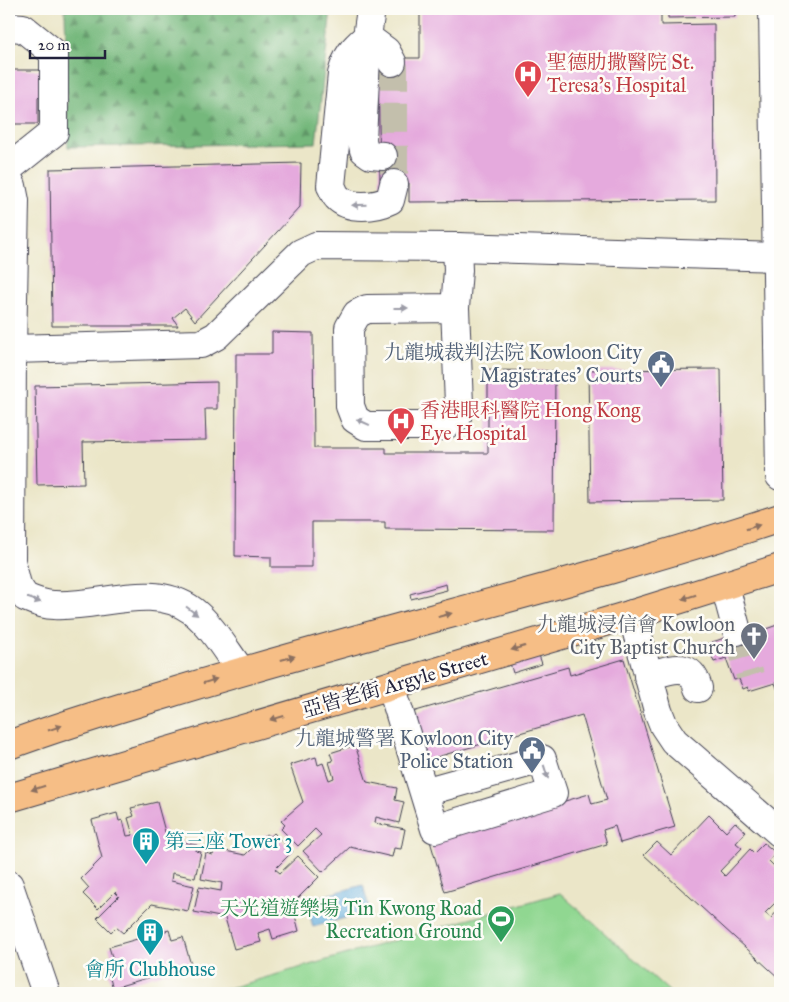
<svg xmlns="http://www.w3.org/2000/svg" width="789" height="1002" font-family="'IM FELL Great Primer','Noto Serif TC',serif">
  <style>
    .green { fill: #90d791; stroke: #597c66 }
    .forest { fill: url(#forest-firs); stroke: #4b6d5b }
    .water { fill: #66aedd; stroke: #44688c }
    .building { fill: #e5aadd }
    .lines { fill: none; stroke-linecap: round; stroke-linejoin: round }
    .minor-tunnel { stroke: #c3bfac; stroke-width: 28; stroke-dasharray: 28 14; stroke-linecap: butt }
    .minor-casing { stroke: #403f50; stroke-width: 30 }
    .major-casing { stroke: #403f50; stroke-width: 30 }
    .minor { stroke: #fff; stroke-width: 28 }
    .major { stroke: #f6be86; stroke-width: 28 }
    .oneway { fill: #9c9ca7 }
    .oneway2 { fill: #8c7060 }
    .labels { text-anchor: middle; stroke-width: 5; stroke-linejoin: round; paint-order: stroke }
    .health-label { font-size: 20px; fill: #be3a42; stroke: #fdfcf7; text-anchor: start }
    .service-label { font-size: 20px; fill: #4e5e75; stroke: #fdfcf7; text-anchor: end }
    .worship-label { font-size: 20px; fill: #5b616d; stroke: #fdfcf7; text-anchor: end }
    .street-label { font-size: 20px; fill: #22223b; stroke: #fdfcf7 }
    .culture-label { font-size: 20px; fill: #0d838f; stroke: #fdfcf7; text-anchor: start }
    .leisure-label { font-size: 20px; fill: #27864d; stroke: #fdfcf7; text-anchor: end }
  </style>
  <defs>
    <pattern id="forest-firs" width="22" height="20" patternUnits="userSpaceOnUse" patternTransform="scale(1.25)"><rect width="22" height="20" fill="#74b87b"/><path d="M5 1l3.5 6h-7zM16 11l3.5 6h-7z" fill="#5f9566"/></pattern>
  </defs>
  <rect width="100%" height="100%" fill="#fdfcf7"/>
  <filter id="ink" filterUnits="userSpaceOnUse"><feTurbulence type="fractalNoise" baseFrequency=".02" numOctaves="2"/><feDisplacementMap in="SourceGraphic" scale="10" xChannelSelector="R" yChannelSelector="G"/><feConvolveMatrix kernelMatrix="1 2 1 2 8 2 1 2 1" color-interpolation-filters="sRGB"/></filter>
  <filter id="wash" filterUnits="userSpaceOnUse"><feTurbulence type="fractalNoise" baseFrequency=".0096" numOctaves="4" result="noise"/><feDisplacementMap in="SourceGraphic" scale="20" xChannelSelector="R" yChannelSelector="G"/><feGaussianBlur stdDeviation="1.12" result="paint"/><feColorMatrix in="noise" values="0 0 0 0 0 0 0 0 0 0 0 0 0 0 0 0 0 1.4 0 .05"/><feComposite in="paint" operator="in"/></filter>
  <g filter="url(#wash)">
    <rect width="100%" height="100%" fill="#ebe6c8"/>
    <polygon class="green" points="560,893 671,993 212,993"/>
    <polygon class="forest" points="65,9 331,9 316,143 68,147"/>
    <polygon class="water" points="363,885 370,911 313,927 310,915 319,897"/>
    <g id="blocks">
      <g class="building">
        <polygon points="420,9 661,9 661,25 714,24 715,200 409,202 409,183 380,184 378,58 420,58"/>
        <polygon points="668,9 735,9 735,17 668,18"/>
        <polygon points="9,70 48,70 48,88 38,97 38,124 9,124"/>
        <polygon points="301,163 300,207 195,321 185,308 173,318 178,326 52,326 50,169"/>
        <polygon points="272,332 313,333 314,448 386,448 386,453 488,453 488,370 555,371 554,530 385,529 385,522 312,522 312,567 271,567 271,557 235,556 236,354 272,354"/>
        <polygon points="721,369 723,500 590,502 588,370"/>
        <polygon points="217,382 217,409 205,409 206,440 83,442 84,484 37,485 35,386"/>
        <polygon points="446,584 447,590 411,599 410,594"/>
        <polygon points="780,624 780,696 775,683 749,691 748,687 743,689 739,679 734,680 726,658 714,662 707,644 761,625 763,630"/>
        <polygon points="539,655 542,664 513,673 510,663"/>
        <polygon points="624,659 675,827 620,843 615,826 603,830 607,844 445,892 430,841 589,794 592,804 607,800 582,715 423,761 409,713 568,667 570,675"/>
        <polygon points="355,745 367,782 397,788 395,800 404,802 399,823 376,817 375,823 405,829 401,849 394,848 392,857 350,847 323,872 303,851 321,835 315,829 298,846 281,829 285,825 281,821 303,802 290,765 316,757 318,765 323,763 329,780 334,778 329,762 333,761 330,753"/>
        <polygon points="157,802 167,839 197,845 196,851 201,852 195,878 172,873 171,881 194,886 188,911 152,904 123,933 116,927 111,932 97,918 119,896 115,892 98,909 83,894 89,888 81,879 102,858 92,820 117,813 119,821 123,820 127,836 133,835 128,818 134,816 131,808"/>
        <polygon points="709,815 726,832 735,822 746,832 736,843 742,848 720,871 725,876 750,849 754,853 764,843 776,853 769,861 776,868 780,863 780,898 765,913 771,918 780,908 780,979 644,855 657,842 671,855"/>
        <polygon points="274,833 293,851 275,869 280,873 298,856 319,877 292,904 299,931 273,939 270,929 258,933 261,942 234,949 225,918 194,912 199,887 221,891 222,883 201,879 206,853 213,855 215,849 245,855 266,834 270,837"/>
        <polygon points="169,930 172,940 183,937 191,965 113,988 108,973 116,970 109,947"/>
      </g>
    </g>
  </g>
  <g filter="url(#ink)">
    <use href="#blocks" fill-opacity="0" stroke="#403f50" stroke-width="1"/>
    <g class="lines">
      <g class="minor-tunnel">
        <polyline points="392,62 394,68 394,184"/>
        <polyline points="737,631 750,676"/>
      </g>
      <g class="minor-casing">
        <g id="minor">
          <polyline points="371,9 367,37 362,140 364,150 371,155 383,156"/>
          <polyline points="773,9 780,476"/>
          <polyline points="9,27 23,28 54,53 54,132 9,168"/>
          <path d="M367,37C353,49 347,55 342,74L331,186C333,189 334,194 337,197C349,210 376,207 390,200L394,184"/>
          <polyline points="367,37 386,51 392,62"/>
          <path d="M9,180L12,186L15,201L12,349L11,561L17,585L25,597C34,601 44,605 54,605C99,608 153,581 193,611C213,627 226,651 241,671"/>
          <polyline points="455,308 367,309 357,314 349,328 350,406 355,419 366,426 444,426 457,417 459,404 455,308 458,270 457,247"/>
          <polyline points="12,349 201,344 216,336 301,253 316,246 457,247 776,257"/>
          <polyline points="725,586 737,631"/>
          <polyline points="632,614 658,711 664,726 674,741 780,833"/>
          <path d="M648,676C670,670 690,659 698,688"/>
          <polyline points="391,685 435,829 553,793 542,759 424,792"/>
          <polyline points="9,885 46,993"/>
        </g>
      </g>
      <g class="major-casing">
        <g id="major">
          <path d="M9,745C62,725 116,709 170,693C372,631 579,584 780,518"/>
          <polyline points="9,798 636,613 780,568"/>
        </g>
      </g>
      <use href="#minor" class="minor"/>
      <use href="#major" class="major"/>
    </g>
    <defs><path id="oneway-solid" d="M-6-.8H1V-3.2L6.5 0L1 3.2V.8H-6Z" transform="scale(1.25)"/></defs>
    <g class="oneway">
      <use href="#oneway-solid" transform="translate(359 205) rotate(178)"/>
      <use href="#oneway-solid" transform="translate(401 308)"/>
      <use href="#oneway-solid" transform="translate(363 422) rotate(-156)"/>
      <use href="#oneway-solid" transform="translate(34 600) rotate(19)"/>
      <use href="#oneway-solid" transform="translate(192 611) rotate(37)"/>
      <use href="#oneway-solid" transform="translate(546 772) rotate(72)"/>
    </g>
    <g class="oneway2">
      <use href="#oneway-solid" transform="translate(753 527) rotate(-18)"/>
      <use href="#oneway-solid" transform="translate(689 597) rotate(163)"/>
      <use href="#oneway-solid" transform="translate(445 615) rotate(-15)"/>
      <use href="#oneway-solid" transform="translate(518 648) rotate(164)"/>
      <use href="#oneway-solid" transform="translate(288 658) rotate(-15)"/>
      <use href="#oneway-solid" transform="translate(210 681) rotate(-17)"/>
      <use href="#oneway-solid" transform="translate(277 718) rotate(164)"/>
      <use href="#oneway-solid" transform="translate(55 728) rotate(-19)"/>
      <use href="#oneway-solid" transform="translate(38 788) rotate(162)"/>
    </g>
  </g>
  <defs>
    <g id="hospital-pin" transform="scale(1.4375)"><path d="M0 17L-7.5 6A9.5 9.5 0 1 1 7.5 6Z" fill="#e0444e" stroke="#fdfcf7"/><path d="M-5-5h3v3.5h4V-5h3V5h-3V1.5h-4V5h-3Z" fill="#fff"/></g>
    <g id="civic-pin" transform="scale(1.4375)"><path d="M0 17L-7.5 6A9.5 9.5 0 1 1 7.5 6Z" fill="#5c6f8a" stroke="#fdfcf7"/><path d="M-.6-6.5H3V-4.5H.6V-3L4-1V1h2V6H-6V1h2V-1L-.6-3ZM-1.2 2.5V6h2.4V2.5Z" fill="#fff"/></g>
    <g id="church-pin" transform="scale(1.4375)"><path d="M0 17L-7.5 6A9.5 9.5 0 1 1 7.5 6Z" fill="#6b7280" stroke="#fdfcf7"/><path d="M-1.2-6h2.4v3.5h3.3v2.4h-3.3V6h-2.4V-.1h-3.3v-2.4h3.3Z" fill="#fff"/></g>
    <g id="building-pin" transform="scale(1.4375)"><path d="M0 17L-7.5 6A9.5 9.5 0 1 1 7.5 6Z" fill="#0f9aa8" stroke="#fdfcf7"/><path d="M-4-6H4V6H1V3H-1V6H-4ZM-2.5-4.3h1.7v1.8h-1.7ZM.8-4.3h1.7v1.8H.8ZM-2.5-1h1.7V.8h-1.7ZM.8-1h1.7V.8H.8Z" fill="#fff"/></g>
    <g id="stadium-pin" transform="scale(1.4375)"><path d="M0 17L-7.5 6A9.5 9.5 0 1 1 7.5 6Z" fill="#2e9e5b" stroke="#fdfcf7"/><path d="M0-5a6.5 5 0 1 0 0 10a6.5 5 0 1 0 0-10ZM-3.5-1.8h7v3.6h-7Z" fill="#fff"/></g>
  </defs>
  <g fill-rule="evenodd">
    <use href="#hospital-pin" x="528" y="74"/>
    <use href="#civic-pin" x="661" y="364"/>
    <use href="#hospital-pin" x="401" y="421"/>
    <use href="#church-pin" x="754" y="636"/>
    <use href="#civic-pin" x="532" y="750"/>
    <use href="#building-pin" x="146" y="841"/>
    <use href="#stadium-pin" x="501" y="919"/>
    <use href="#building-pin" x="150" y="932"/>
  </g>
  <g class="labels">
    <g class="health-label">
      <text x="547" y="69">聖德肋撒醫院 St.<tspan x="547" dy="23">Teresa's Hospital</tspan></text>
      <text x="420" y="417">香港眼科醫院 Hong Kong<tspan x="420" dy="23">Eye Hospital</tspan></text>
    </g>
    <g class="service-label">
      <text x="642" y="359">九龍城裁判法院 Kowloon City<tspan x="642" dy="23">Magistrates' Courts</tspan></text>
      <text x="513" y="745">九龍城警署 Kowloon City<tspan x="513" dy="23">Police Station</tspan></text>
    </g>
    <g class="worship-label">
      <text x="735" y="631">九龍城浸信會 Kowloon<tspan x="735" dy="23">City Baptist Church</tspan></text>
    </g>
    <g class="street-label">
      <text transform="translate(395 684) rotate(-16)" y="7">亞皆老街 Argyle Street</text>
    </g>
    <g class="culture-label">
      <text x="165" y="848">第三座 Tower 3</text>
      <text x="150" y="976" text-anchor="middle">會所 Clubhouse</text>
    </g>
    <g class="leisure-label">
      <text x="482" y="915">天光道遊樂場 Tin Kwong Road<tspan x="482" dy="23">Recreation Ground</tspan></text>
    </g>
  </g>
  <rect width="789" height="1002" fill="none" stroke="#fdfcf7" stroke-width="30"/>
  <path d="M30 50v8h75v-8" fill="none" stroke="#22223b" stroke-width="2.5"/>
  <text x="38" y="50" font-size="15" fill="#22223b" stroke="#fdfcf7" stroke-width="4" paint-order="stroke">20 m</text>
</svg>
